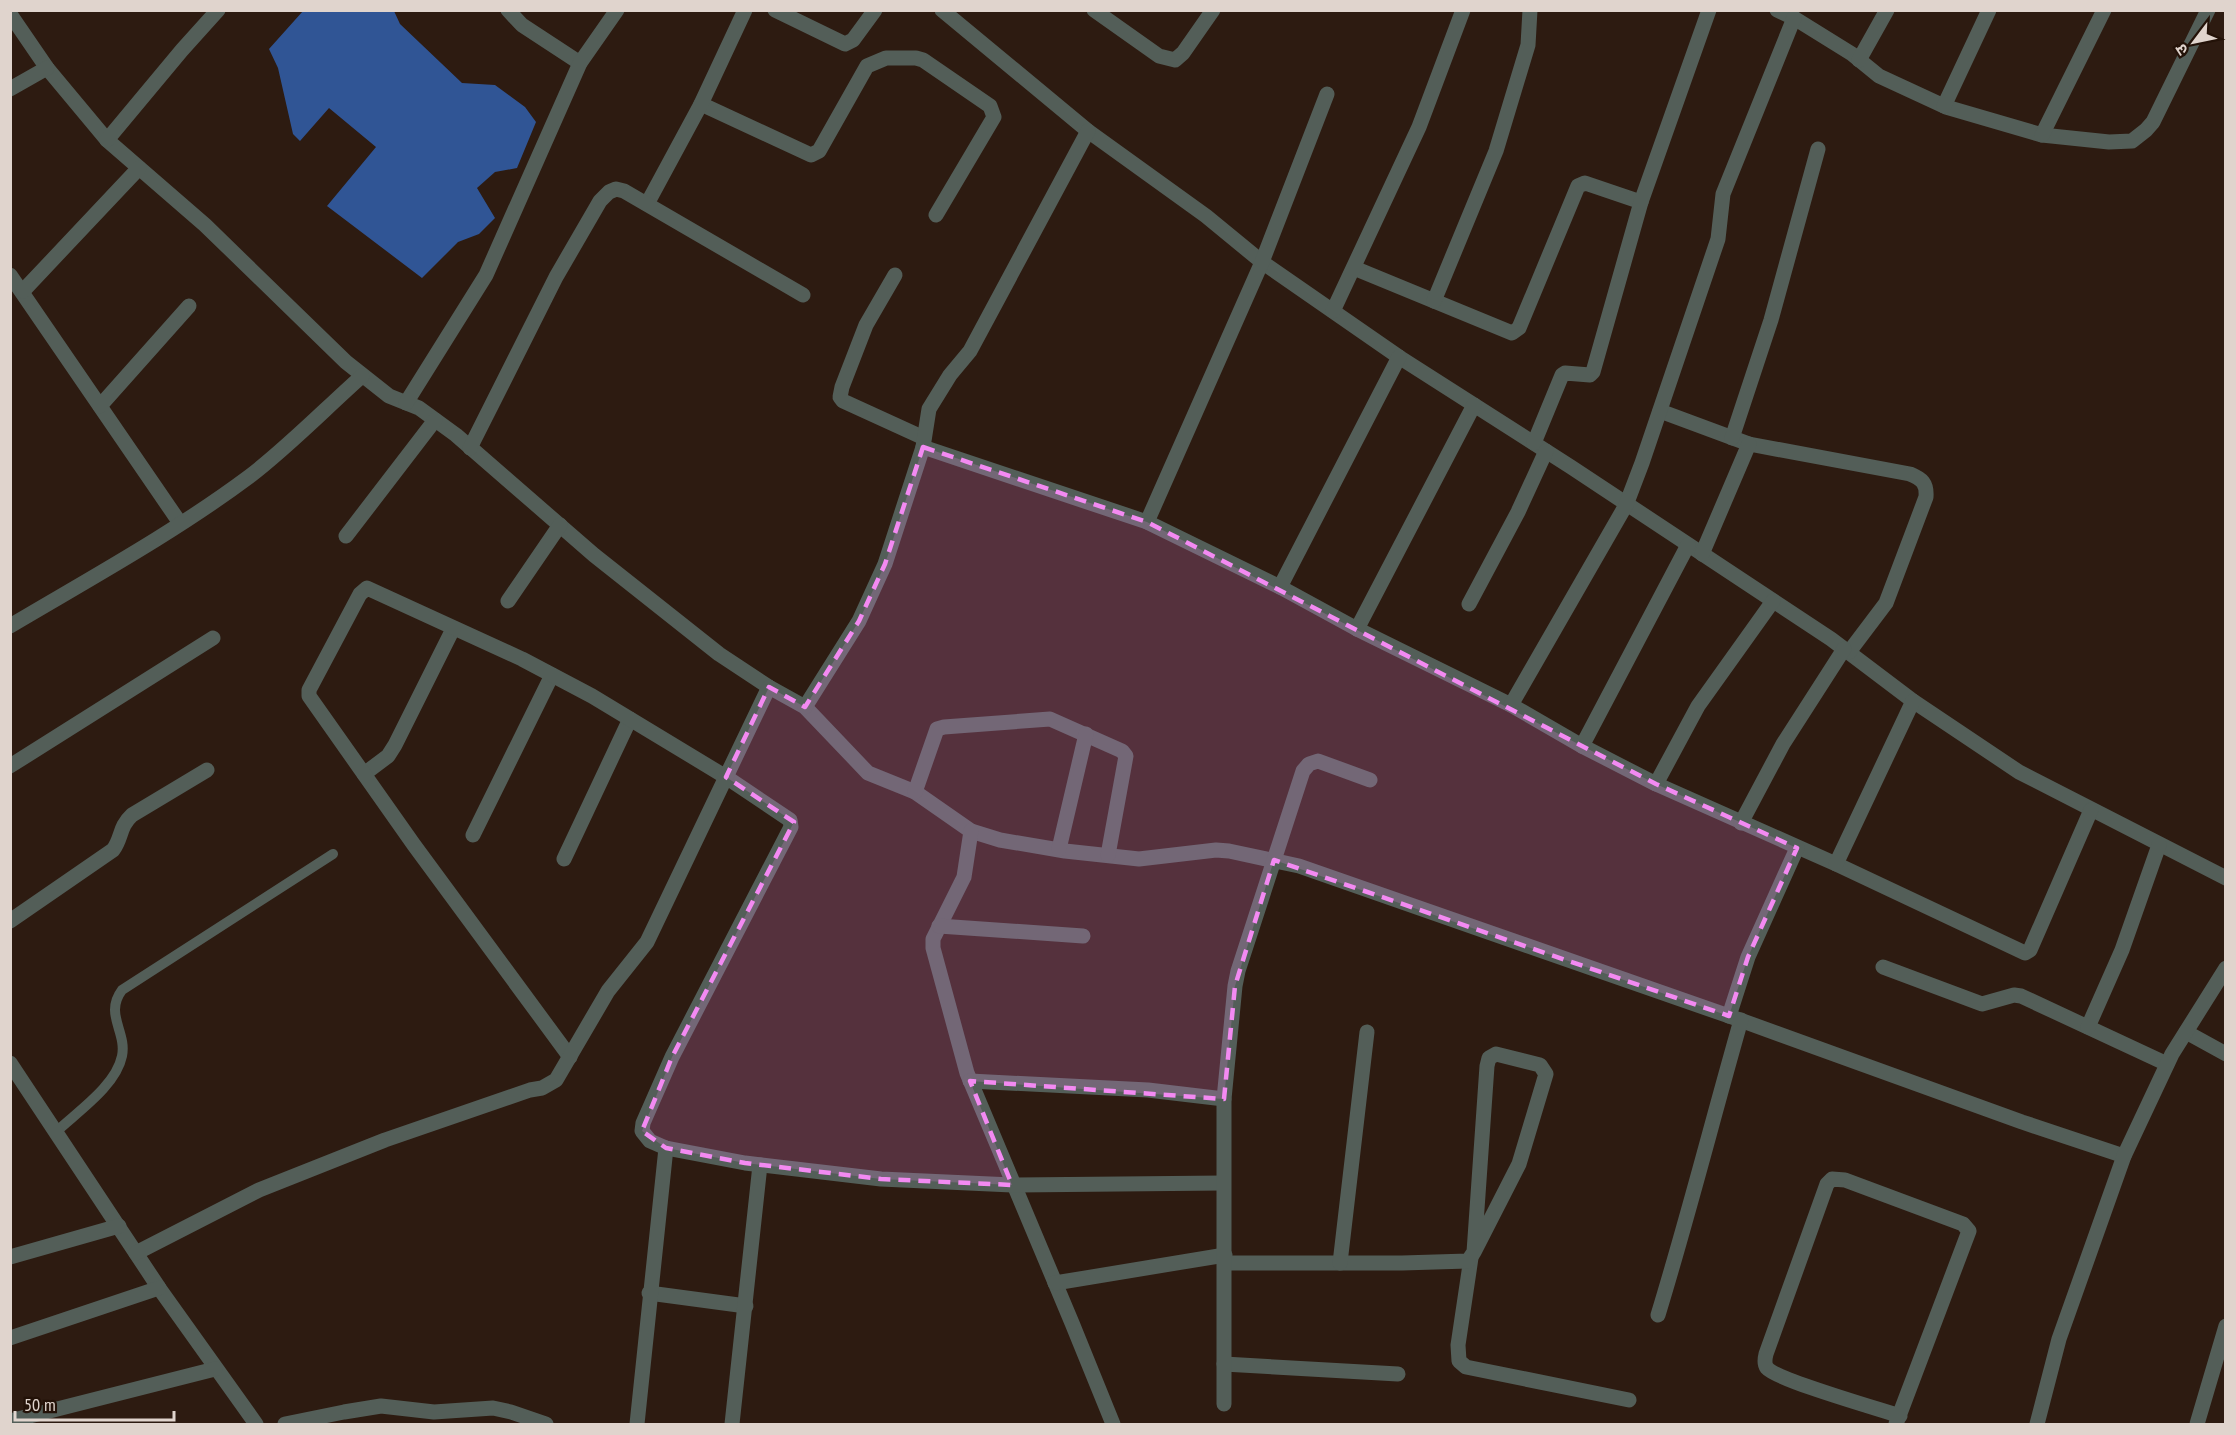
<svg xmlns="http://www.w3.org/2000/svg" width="2236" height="1435" font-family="'PT Sans Narrow','Noto Sans Devanagari',sans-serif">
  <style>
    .water { fill: #305595 }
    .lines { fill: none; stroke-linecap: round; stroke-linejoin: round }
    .lane { stroke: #535e58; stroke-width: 10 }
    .street { stroke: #535e58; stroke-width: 15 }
    .marked { fill: #f38af2; fill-opacity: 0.2; stroke: #f38af2; stroke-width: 4.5; stroke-dasharray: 12 8; stroke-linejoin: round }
  </style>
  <rect width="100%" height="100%" fill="#2d1b11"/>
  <polygon class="water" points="303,11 394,11 400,24 462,83 495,85 525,107 536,122 517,168 495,172 477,188 495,218 479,234 458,242 422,278 327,206 376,147 329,108 300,141 293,134 278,68 269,49"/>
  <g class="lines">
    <path class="lane" d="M56,1132C77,1112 116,1086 122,1056C127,1032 104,1014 122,990L333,854"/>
    <g class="street">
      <polyline points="508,10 522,25 580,63"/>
      <polyline points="775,10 845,44 853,40 875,10"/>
      <polyline points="942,10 1088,131 1206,216 1262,262 1399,357 1571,467 1831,639 1913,701 2019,772 2226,878"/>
      <polyline points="1094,10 1159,56 1175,60 1183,53 1213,10"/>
      <polyline points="1777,10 1794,18 1852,54 1879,76 1946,107 2042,135 2109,142 2132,141 2146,130 2153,122 2208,10"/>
      <polyline points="10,14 47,68 107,140 205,225 346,362 389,396 419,408 456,435 594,555 719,654 769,687 805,707 868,773 915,792 971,831 1000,840 1065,851 1139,859 1216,850 1229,851 1299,866 1729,1016 2022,1122 2124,1156"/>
      <polyline points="1859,60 1887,10"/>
      <polyline points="10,89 47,68"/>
      <polyline points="701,104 811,155 819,151 867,66 886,58 916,58 923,60 990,106 994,117 936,215"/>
      <polyline points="1944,106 1989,10"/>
      <polyline points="2042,135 2104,10"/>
      <polyline points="107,140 182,50 218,10"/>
      <polyline points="647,204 701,104 745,10"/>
      <polyline points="1354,268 1512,333 1519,328 1578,186 1585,183 1641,202"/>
      <polyline points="10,275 180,523"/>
      <polyline points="895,275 866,325 842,387 840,397 843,401 924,438"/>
      <polyline points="23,291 139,168"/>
      <polyline points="1434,301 1496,151 1528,45 1530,10"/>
      <polyline points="1333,311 1419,127 1463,10"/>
      <polyline points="406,403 486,275 580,63 617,10"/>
      <polyline points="100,406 189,306"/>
      <path d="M1660,411L1749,444L1910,474C1922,479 1927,483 1926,497L1886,603L1849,652"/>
      <polyline points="1732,438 1771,320 1818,149"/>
      <polyline points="1534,443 1562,375 1565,373 1590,375 1593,372 1641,202 1709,10"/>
      <polyline points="923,447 1147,522 1280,587 1357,629 1511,705 1582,746 1656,784 1836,864 2025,953 2030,950 2091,810"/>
      <polyline points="470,448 556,277 600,201 609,192 616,189 624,191 803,295"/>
      <polyline points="1147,522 1262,262 1327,94"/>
      <polyline points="346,536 435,420"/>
      <polyline points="1702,554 1749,444"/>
      <polyline points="1280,587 1399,357"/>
      <polyline points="508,601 560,525"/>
      <polyline points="1469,604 1518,512 1546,451"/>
      <path d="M10,626C91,578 175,532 250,476C288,447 326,408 362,376"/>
      <polyline points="1357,629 1474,405"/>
      <polyline points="1511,705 1626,505 1642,463 1718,239 1723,194 1794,18"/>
      <polyline points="805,707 859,621 885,564 923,447 929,409 950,375 970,351 1088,131"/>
      <polyline points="1582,746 1688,545"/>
      <polyline points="10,766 213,638"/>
      <polyline points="364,774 388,756 395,745 453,629"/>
      <polyline points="1656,784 1698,706 1773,601"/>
      <polyline points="915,792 937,729 944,727 1050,719 1122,751 1126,756 1108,855"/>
      <polyline points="1741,823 1783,744 1844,649"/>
      <polyline points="971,831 964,877 933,939 933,948 967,1073 1072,1323 1113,1424"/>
      <polyline points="473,835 552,675"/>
      <polyline points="1059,849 1086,734"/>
      <polyline points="564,859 630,719"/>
      <polyline points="1836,864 1913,701"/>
      <path d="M10,921L113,850C122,838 119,827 132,815L207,770"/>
      <polyline points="939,926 1083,936"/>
      <polyline points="1883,967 1982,1004 2014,995 2021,996 2167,1064"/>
      <polyline points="1729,1016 1748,957 1797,848"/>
      <polyline points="2088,1027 2122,950 2159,845"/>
      <polyline points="2186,1032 2226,1054"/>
      <polyline points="570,1057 414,845 309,696 309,690 360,594 367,588 522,659 592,696 726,777 790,820 791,827 672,1057 643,1123 642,1131 650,1141 666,1148 745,1163 881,1179 1012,1185 1223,1183"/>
      <polyline points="10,1063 159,1288 256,1424"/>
      <polyline points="970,1081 1148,1090 1224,1099"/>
      <polyline points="136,1253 259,1190 385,1140 530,1090 542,1088 556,1080 608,991 647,942 769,687"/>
      <polyline points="10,1257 119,1226"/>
      <polyline points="1471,1258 1458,1345 1459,1361 1466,1367 1629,1400"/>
      <polyline points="1225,1263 1402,1263 1468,1261 1474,1252 1487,1066 1489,1058 1496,1054 1540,1065 1546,1074 1519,1164 1474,1252"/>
      <polyline points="1340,1263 1367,1032"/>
      <polyline points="1055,1283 1225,1255"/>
      <polyline points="649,1293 746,1306"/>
      <path d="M1658,1315C1688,1217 1713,1118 1741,1020"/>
      <polyline points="10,1338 159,1288"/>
      <polyline points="1224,1364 1398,1374"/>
      <polyline points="1224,1404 1224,1099 1235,986 1238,971 1303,771 1309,764 1318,761 1370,780"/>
      <polyline points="10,1421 215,1369"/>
      <polyline points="285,1424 344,1412 381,1406 434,1412 493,1408 511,1412 546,1424"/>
      <polyline points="637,1424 666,1148"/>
      <polyline points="732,1424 760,1165"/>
      <path d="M1896,1424L1969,1231L1963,1224L1845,1180L1832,1179L1827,1184L1766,1354C1765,1358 1764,1364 1767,1368C1777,1380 1879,1409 1900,1416"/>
      <polyline points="2037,1424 2059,1339 2124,1156 2172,1054 2226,968"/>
      <polyline points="2197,1424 2226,1326"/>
    </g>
  </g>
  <path class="marked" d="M923,447L1147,522L1656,784L1797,848L1748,957L1729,1016L1274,860L1235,986L1224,1099L970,1081L1012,1185L881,1179L745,1163L666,1148L642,1131L672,1057L794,822L726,777L769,687L805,707L859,621L885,564Z"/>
  <rect width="2236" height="1435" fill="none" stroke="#e0d4cd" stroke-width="24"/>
  <g transform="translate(2194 42) rotate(238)" stroke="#231208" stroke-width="4.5" paint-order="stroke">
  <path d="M0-4.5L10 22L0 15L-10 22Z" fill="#e0d4cd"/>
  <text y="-9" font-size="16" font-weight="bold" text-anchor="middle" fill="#e0d4cd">उ</text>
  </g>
  <path d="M15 1411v9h159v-9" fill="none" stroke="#e0d4cd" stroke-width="3"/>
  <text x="24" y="1411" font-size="18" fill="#e0d4cd" stroke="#231208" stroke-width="4.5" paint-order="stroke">50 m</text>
</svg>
